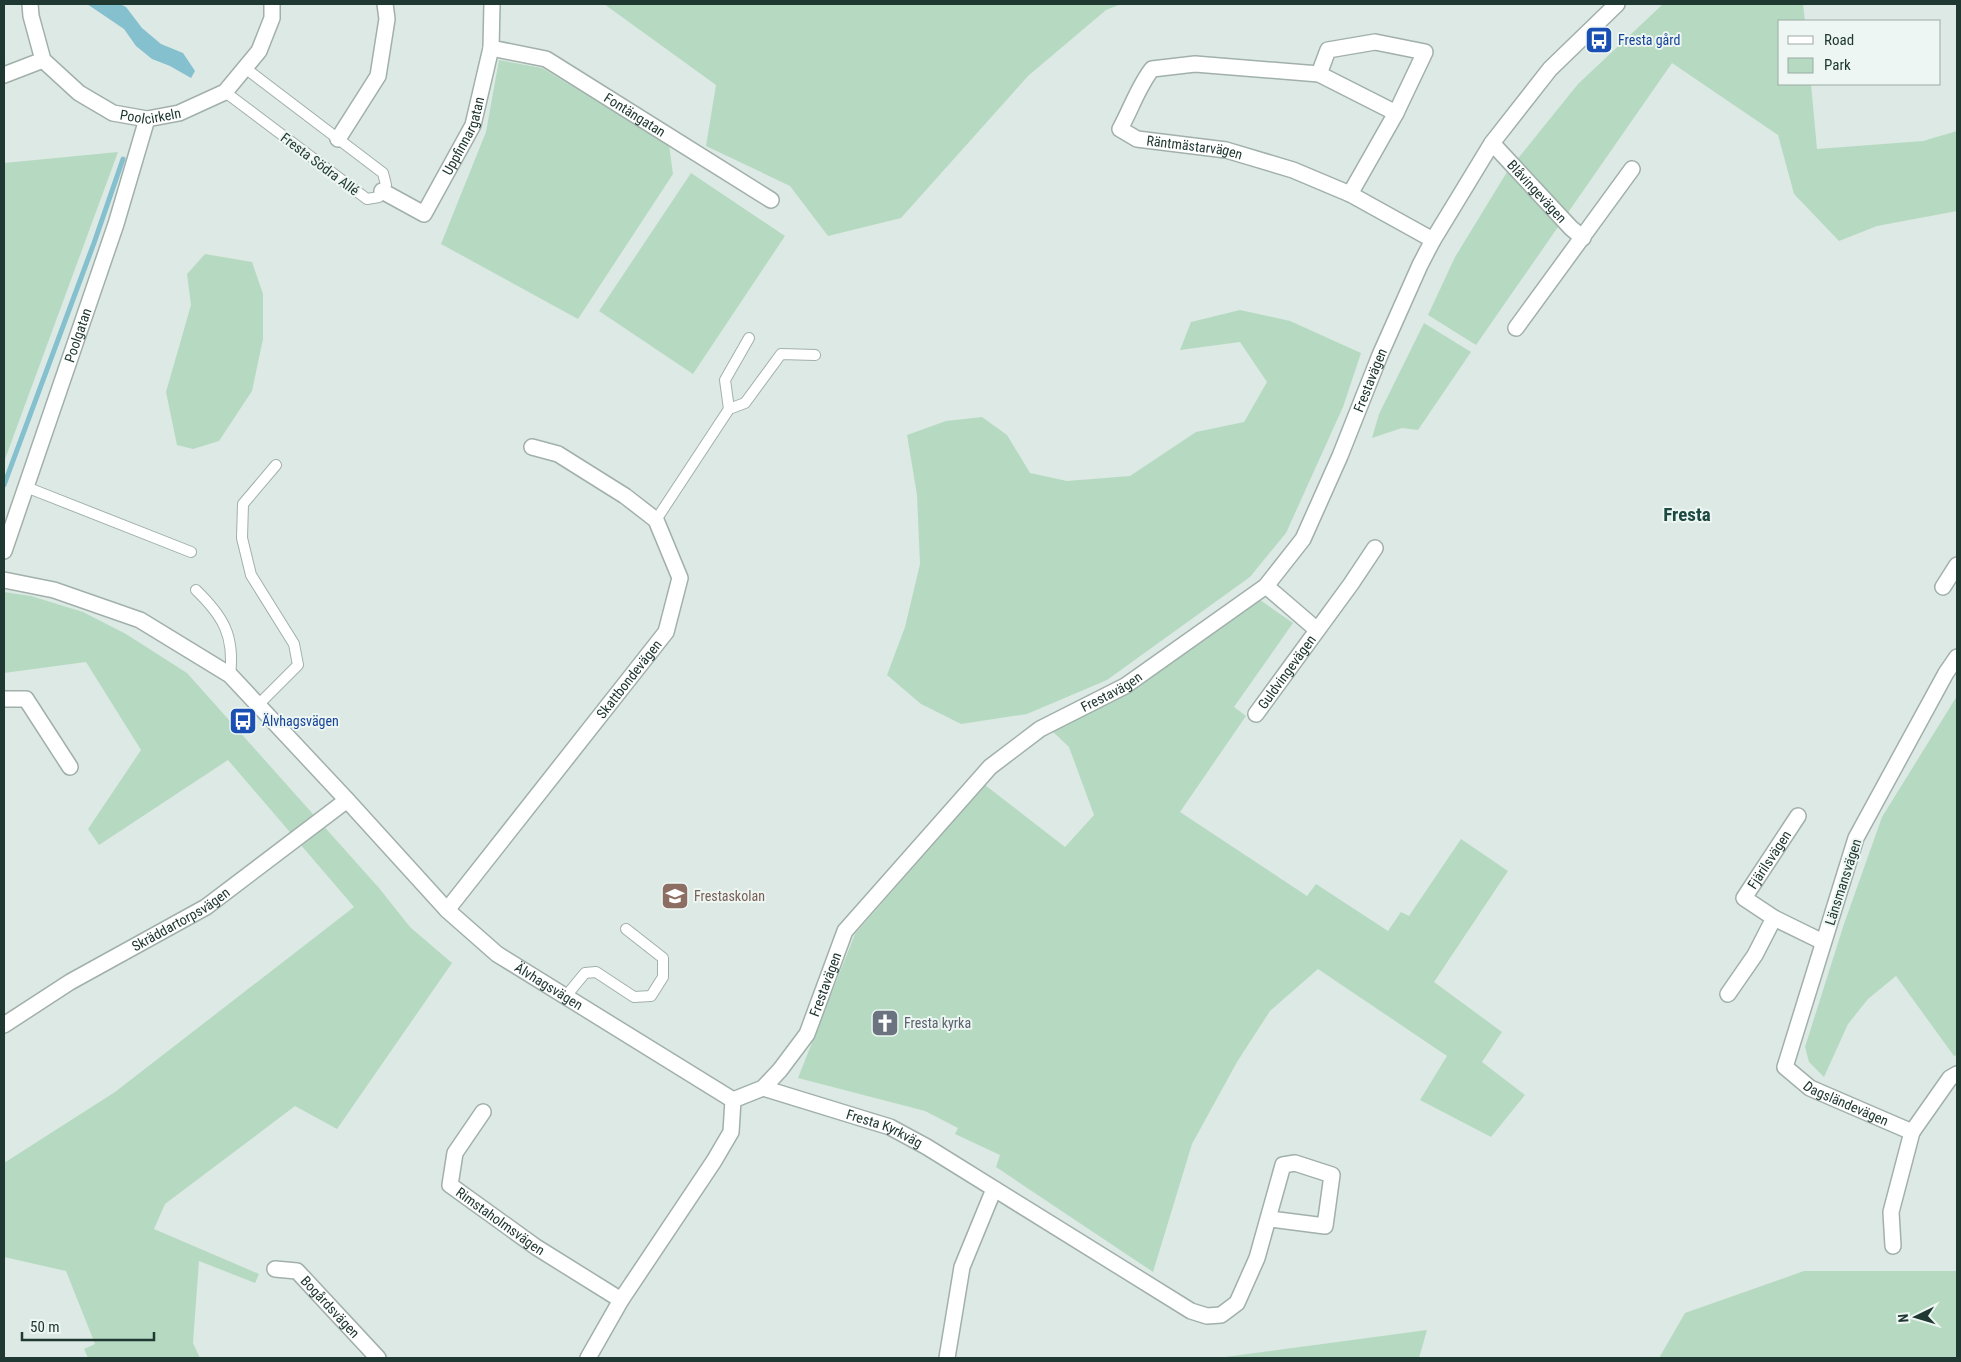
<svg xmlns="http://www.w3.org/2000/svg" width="1961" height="1362" font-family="'Roboto Condensed',sans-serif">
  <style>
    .green { fill: #b6dac1 }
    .water { fill: #85c0ce }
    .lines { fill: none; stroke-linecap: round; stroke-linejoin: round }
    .stream { stroke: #85c0ce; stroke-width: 5 }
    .lane-casing { stroke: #a1b0ab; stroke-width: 12 }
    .street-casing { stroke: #a1b0ab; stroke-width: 18 }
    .lane { stroke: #fff; stroke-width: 10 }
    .street { stroke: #fff; stroke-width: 15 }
    .labels { text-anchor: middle; stroke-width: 4; stroke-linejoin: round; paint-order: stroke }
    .transit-label { font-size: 14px; fill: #164399; stroke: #edf6f2; text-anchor: start }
    .street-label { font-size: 14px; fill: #203832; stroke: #edf6f2 }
    .education-label { font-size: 14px; fill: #785e54; stroke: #edf6f2; text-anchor: start }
    .worship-label { font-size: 14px; fill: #5b616d; stroke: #edf6f2; text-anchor: start }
    .district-label { font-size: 19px; font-weight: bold; fill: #1c4940; stroke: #edf6f2 }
  </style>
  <rect width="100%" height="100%" fill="#dde9e4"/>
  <g class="green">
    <polygon points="604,4 1121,4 1106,10 1028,76 901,218 828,236 790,186 706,146 716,85"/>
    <polygon points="1663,4 1803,4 1805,21 1780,21 1780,84 1811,84 1817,149 1923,141 1957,131 1957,211 1877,226 1839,241 1794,194 1778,135 1672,63 1476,345 1428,315 1455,257 1507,172 1578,84"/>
    <polygon points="499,60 542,68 669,145 673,174 578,319 441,244 486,132"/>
    <polygon points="118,152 4,462 4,163"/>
    <polygon points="691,173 785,236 693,374 599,311"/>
    <polygon points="205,254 252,262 263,294 263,339 252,391 219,441 193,449 177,445 166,392 191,305 187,274"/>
    <polygon points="1240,310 1290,321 1361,353 1343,407 1286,533 1250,577 1107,680 1027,714 961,724 921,704 887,675 905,627 920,564 917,495 907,435 946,421 982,417 1007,435 1030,473 1067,481 1130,476 1196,432 1244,422 1267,382 1240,342 1180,350 1191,322"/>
    <polygon points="1424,323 1471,352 1418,430 1402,428 1372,438 1379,414"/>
    <polygon points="4,592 31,596 83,612 126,634 187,673 379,888 410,927 452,963 337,1129 295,1106 165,1204 154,1229 259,1274 255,1283 199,1261 193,1343 200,1358 88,1358 84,1349 95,1344 66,1271 4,1257 4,1163 115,1092 354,907 228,760 99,845 88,829 141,750 86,662 4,673"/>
    <polygon points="1260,600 1293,623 1234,707 1246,716 1180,812 1307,896 1316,884 1388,931 1401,912 1409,916 1461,839 1508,871 1434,982 1502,1032 1482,1062 1525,1095 1491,1137 1420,1100 1447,1056 1318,969 1270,1011 1237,1062 1192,1144 1153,1272 996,1167 1000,1155 955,1134 958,1128 925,1111 798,1078 855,934 985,785 1065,847 1094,815 1069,747 1051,730 1127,692"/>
    <polygon points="1957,696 1957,1055 1954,1056 1896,976 1868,999 1848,1024 1824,1077 1809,1062 1805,1047 1844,924 1882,817"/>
    <polygon points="1804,1271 1957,1271 1957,1358 1659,1358 1685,1313"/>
    <polygon points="1427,1330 1419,1358 1217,1358"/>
  </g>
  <polygon class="water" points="87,4 120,4 126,7 142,28 161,44 183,53 195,71 191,78 170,66 152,59 136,46 124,29"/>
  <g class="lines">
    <polyline class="stream" points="4,485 94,243 123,159"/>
    <g class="lane-casing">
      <g id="lane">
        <polyline points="225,92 367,199 379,197 386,185 383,173 245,68"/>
        <polyline points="729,409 725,380 749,338"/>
        <polyline points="26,487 191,552"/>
        <polyline points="656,520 729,409 745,403 781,354 815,355"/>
        <path d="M196,590C223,616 235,636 230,675"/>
        <polyline points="258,705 298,665 294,644 251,575 242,538 243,504 276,465"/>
        <polyline points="566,996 585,973 596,972 634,997 651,996 663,977 663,958 626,929"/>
      </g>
    </g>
    <g class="street-casing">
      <g id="street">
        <path id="s1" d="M30,4L31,16L43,60L79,93L113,113L147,119L179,113L225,92L259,51L272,18V4"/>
        <path id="s2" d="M491,48L546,59L771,200"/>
        <polyline points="1319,74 1328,50 1375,42 1425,52 1396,113 1350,194"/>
        <polyline points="4,75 43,60"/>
        <path id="s3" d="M1396,113L1319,74L1195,64L1152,69C1138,87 1131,109 1120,129L1137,139L1226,150L1293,170L1350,194L1433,240"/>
        <polyline points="338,139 378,76 387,19 385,4"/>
        <path id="s4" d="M1492,143L1571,228L1583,238"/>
        <path id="s5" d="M382,191L424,214L473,125L491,48L492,4"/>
        <polyline points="1516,328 1632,169"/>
        <path id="s6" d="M4,551L116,224L147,119"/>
        <path id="s7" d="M4,580L54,590L140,620L230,675L347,800L447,910L497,954L733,1100"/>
        <polyline points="1266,586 1316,629"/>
        <polyline points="1943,587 1957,565"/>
        <path id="s8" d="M1957,657L1946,673L1856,838L1785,1067L1810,1088L1912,1132L1950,1078L1957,1074"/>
        <polyline points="4,699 26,699 70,767"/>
        <path id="s9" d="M1256,714L1351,584L1375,548"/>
        <path id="s10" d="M447,910L666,632L680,578L656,520L625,496L558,454L532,447"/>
        <polyline points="1774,918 1823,942"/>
        <path id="s11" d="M1728,994L1755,955L1774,918L1744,898L1798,816"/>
        <path id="s12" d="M4,1025L70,982L206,907L347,800"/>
        <path id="s13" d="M763,1088L890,1127L927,1147L1191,1311L1207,1316L1221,1315L1237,1303L1257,1258L1283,1165L1295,1163L1332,1175L1325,1226L1270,1219"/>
        <path id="s14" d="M733,1100L763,1088L780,1070L807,1034L845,931L990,767L1040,729L1125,686L1266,586L1303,539L1340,456L1380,355L1420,265L1433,240L1492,143L1550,69L1617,4"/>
        <path id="s15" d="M483,1112L455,1153L450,1185L536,1247L621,1300"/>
        <polyline points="1893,1246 1891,1212 1912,1132"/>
        <path id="s16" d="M275,1269L297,1271L378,1358"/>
        <polyline points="588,1358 621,1300 714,1161 731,1132 733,1100"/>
        <polyline points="947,1358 962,1267 994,1189"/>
      </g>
    </g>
    <use href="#lane" class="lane"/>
    <use href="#street" class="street"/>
  </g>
  <defs>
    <g id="bus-square" transform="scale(1.4375)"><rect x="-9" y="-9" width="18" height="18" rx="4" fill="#1a4fb4" stroke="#edf6f2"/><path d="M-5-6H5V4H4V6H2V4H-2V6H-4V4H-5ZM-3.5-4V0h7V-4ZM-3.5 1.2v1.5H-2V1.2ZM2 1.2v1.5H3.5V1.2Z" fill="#fff"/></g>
    <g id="school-square" transform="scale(1.4375)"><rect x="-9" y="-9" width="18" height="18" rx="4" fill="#8d6e63" stroke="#edf6f2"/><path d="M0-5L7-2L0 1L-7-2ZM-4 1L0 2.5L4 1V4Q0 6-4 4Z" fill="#fff"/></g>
    <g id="church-square" transform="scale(1.4375)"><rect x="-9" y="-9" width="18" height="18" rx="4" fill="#6b7280" stroke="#edf6f2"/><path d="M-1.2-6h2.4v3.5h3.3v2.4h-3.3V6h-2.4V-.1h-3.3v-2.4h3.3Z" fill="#fff"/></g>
  </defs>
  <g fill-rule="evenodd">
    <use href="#bus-square" x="1599" y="40"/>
    <use href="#bus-square" x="243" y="721"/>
    <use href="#school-square" x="675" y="896"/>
    <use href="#church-square" x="885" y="1023"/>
  </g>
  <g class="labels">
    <g class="transit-label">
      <text x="1618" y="45">Fresta gård</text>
      <text x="262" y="726">Älvhagsvägen</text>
    </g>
    <g class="street-label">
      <text dy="5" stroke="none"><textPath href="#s1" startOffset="184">Poolcirkeln</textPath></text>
      <text dy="5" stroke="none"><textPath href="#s2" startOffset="161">Fontängatan</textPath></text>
      <text dy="5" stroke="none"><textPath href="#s5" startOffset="136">Uppfinnargatan</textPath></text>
      <text dy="5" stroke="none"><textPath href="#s3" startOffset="400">Räntmästarvägen</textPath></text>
      <text transform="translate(320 164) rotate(37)" y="5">Fresta Södra Allé</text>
      <text dy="5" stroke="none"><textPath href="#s4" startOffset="66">Blåvingevägen</textPath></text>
      <text dy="5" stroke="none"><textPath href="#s6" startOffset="228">Poolgatan</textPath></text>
      <text dy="5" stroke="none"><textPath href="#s14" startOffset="994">Frestavägen</textPath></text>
      <text dy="5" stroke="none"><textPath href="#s9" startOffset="52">Guldvingevägen</textPath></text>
      <text dy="5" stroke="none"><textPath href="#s10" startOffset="294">Skattbondevägen</textPath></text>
      <text dy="5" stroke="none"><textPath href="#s14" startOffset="574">Frestavägen</textPath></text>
      <text dy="5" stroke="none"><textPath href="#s11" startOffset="171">Fjärilsvägen</textPath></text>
      <text transform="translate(1843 882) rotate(-72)" y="5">Länsmansvägen</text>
      <text dy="5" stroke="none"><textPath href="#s12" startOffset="206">Skräddartorpsvägen</textPath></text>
      <text dy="5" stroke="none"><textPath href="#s14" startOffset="155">Frestavägen</textPath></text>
      <text dy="5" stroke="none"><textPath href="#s7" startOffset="695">Älvhagsvägen</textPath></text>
      <text dy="5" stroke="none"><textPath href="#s8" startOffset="519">Dagsländevägen</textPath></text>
      <text dy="5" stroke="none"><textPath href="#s13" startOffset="128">Fresta Kyrkväg</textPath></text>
      <text dy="5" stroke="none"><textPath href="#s15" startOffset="144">Rimstaholmsvägen</textPath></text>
      <text dy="5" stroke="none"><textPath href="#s16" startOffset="71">Bogårdsvägen</textPath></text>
    </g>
    <g class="education-label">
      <text x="694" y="901">Frestaskolan</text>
    </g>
    <g class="worship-label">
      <text x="904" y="1028">Fresta kyrka</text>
    </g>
    <g class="district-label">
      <text x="1687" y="521">Fresta</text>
    </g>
  </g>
  <rect width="1961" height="1362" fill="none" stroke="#203832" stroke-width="10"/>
  <rect x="1778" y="20" width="162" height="65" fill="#edf6f2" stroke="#9baaa5"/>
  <rect x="1788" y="36" width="25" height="8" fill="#ffffff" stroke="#9baaa5"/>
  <text x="1824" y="45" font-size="15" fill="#203832">Road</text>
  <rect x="1788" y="58" width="25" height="15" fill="#b6dac1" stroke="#9baaa5"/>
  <text x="1824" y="70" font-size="15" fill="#203832">Park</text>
  <g transform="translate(1916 1317) rotate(265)" stroke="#edf6f2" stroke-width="4" paint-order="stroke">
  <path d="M0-4L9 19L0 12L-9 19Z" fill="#203832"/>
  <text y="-8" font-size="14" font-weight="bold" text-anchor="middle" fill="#203832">N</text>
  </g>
  <path d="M22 1332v8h132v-8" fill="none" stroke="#203832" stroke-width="2.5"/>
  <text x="30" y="1332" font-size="15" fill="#203832" stroke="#edf6f2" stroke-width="4" paint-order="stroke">50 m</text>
</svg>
